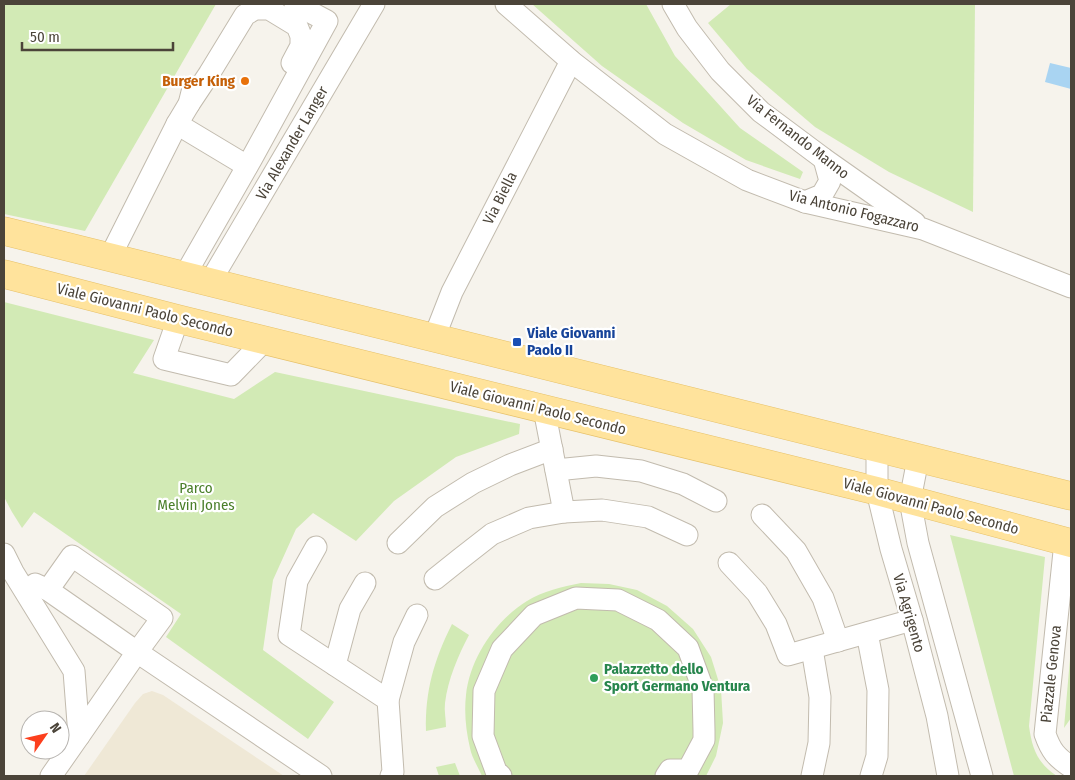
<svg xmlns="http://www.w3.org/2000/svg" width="1075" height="780" font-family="'Fira Sans Condensed',sans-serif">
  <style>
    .education { fill: #efe8d6 }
    .green { fill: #d2eab5 }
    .water { fill: #a9d4f2 }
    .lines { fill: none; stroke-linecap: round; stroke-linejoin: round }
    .minor-casing { stroke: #c2bbae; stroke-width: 23 }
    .major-casing { stroke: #e6c16a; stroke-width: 29 }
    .minor { stroke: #fff; stroke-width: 21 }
    .major { stroke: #ffe39c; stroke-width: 28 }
    .food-dot { fill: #e8710a; stroke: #fff; stroke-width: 2 }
    .transit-dot { fill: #1a4fb4; stroke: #fff; stroke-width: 2 }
    .leisure-dot { fill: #2e9e5b; stroke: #fff; stroke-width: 2 }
    .labels { text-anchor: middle; stroke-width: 4.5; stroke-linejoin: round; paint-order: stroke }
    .food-label { font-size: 15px; font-weight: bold; fill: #c56008; stroke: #fff; text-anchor: end }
    .street-label { font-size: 15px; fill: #4b4439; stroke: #fff }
    .transit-label { font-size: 15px; font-weight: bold; fill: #164399; stroke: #fff; text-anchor: start }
    .park-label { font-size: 15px; fill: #4a7f2a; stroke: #fff }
    .leisure-label { font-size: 15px; font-weight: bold; fill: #27864d; stroke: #fff; text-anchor: start }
  </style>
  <rect width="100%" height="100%" fill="#f6f3ec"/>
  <polygon class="education" points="152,691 163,695 284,776 84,776 135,703 143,694"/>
  <g class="green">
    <polygon points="4,4 216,4 85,231 4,214"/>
    <polygon points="532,4 646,4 675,56 740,128 803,172 800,179 746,160 683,123 602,66"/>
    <polygon points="731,4 975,4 973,212 889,172 815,127 747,69 708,23"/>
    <polygon points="4,302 154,340 133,373 234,399 275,372 520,424 519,434 456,457 394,501 356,541 313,513 296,529 273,580 263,650 334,702 308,739 166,637 181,614 34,512 22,528 12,512 4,497"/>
    <path d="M950,535L1045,557L1029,726C1032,748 1037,763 1057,776H1014Z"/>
    <path d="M581,583L609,584L637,590L667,606L693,629L711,657L721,689L723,723L716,756L706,776H482C478,767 472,758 470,748C466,731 464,713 466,695C470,658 495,621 527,601C543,591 562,587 581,583Z"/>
    <path d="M452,624L469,635C458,656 448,679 445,703C444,711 446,719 446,727L426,731C425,691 434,660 452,624Z"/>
    <polygon points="1071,647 1071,718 1064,728"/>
    <polygon points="455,763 460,776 439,776 436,767"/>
  </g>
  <polygon class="water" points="1050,63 1071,68 1071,89 1045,82"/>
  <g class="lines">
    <g class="minor-casing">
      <g id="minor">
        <polyline points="506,4 571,61 665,134 747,180 805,202 923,229 1071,287"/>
        <polyline points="673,4 687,28 720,71 761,112 824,159 915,223"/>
        <polyline points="189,104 209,74 245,15 255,9 269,9 297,26 301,36 301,46 292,63"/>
        <polyline points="177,124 247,166"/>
        <polyline points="805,202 822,195 830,181 824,159"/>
        <polyline points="110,257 177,124 189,104 192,92"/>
        <polyline points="185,275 252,158 327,21 295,4"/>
        <polyline points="210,282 374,4"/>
        <polyline points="178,319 164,359 231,375 265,340"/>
        <polyline points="434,338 452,292 571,61"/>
        <polyline points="544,409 564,512"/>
        <polyline points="877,449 877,491 891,549 912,620 937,716 948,776"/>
        <polyline points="918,459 910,500 918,543 982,776"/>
        <polyline points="556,470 596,466 641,471 683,484 716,501"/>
        <polyline points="762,515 796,551 823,598 838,641"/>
        <path d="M1065,542L1045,734C1051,751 1056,757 1071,767"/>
        <polyline points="398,543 435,507 473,483 510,465 552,449"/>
        <polyline points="316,547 297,581 289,635 388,700 393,772 391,776"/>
        <polyline points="4,554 13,572 74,671 79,736 51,776"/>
        <polyline points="729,563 757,593 776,624 788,655 912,620"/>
        <polyline points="435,579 460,559 492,534 529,518 564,512 602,510 648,517 687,535"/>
        <polyline points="35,584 48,590 137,652 79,736"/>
        <polyline points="48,590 72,556 162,618 137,652 321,776"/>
        <polyline points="867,633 878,690 877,756 871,776"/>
        <polyline points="335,665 350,609 365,583"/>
        <polyline points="388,700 404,642 417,615"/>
        <polyline points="501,776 496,771 483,736 484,691 502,649 534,615 576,598 618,600 658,620 688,648 703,689 704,731 704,740 688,770 670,770 666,776"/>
        <polyline points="812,776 819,743 820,697 812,649"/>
      </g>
    </g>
    <g class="major-casing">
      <g id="major">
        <polyline points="4,231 1071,496"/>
        <polyline points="4,274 178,319 877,491 1071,543"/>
      </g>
    </g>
    <use href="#minor" class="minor"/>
    <use href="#major" class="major"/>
  </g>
  <circle class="food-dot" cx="245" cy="81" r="5"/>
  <rect class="transit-dot" x="512" y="337" width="10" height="10" rx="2.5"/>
  <circle class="leisure-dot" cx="594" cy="678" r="5"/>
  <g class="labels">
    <g class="food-label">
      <text x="235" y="86">Burger King</text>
    </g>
    <g class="street-label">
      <text transform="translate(798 137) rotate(38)" y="5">Via Fernando Manno</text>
      <text transform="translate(292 143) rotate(-60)" y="5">Via Alexander Langer</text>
      <text transform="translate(500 198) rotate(-63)" y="5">Via Biella</text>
      <text transform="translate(854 211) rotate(14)" y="5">Via Antonio Fogazzaro</text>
      <text transform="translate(145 310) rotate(14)" y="5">Viale Giovanni Paolo Secondo</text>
      <text transform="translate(538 408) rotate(14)" y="5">Viale Giovanni Paolo Secondo</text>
      <text transform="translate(931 506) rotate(15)" y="5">Viale Giovanni Paolo Secondo</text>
      <text transform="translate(909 613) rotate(74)" y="5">Via Agrigento</text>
      <text transform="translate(1051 674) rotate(-84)" y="5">Piazzale Genova</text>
    </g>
    <g class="transit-label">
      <text x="527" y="338">Viale Giovanni<tspan x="527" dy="17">Paolo II</tspan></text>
    </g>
    <g class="park-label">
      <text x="196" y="493">Parco<tspan x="196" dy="17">Melvin Jones</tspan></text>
    </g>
    <g class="leisure-label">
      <text x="604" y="674">Palazzetto dello<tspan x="604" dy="17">Sport Germano Ventura</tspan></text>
    </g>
  </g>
  <rect width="1075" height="780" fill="none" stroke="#4b4439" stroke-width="10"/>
  <g transform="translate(45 735) rotate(56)"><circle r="24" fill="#ffffff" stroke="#b7b4b0"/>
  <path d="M0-4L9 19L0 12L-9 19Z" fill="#fc3f1d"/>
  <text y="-8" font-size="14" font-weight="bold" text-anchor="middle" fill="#4b4439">N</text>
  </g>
  <path d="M22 42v8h151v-8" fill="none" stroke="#4b4439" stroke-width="2.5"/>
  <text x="30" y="42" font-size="15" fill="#4b4439" stroke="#ffffff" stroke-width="4" paint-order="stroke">50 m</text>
</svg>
